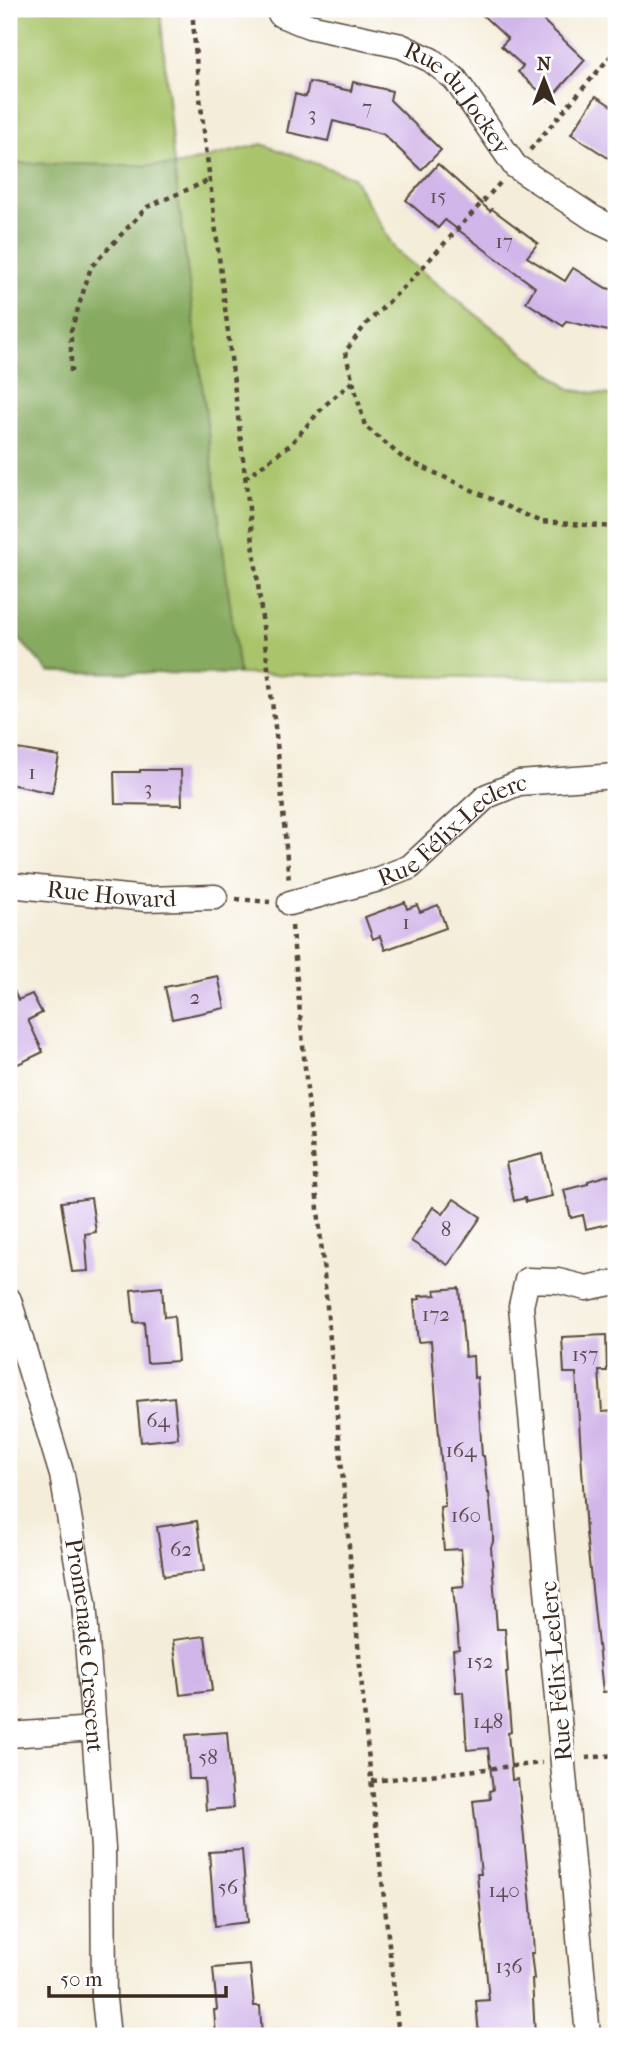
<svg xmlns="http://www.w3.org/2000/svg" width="625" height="2045" font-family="'IM FELL French Canon',serif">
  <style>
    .green { fill: #a9c46b; stroke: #727744; stroke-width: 2 }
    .forest { fill: #86aa5f; stroke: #606a3e; stroke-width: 2 }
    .building { fill: #d1b6e9 }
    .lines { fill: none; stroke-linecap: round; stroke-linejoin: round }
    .minor-casing { stroke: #57473a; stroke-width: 27 }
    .path { stroke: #57473a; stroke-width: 4.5; stroke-dasharray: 5 5; stroke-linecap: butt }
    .minor { stroke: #fff; stroke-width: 24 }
    .labels { text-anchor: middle; stroke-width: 6; stroke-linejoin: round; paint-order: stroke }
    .number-label { font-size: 21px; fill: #604d51 }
    .street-label { font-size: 24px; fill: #3b2a1e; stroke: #fff }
  </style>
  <rect width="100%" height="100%" fill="#fff"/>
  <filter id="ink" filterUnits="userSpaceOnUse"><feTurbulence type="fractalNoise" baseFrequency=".0143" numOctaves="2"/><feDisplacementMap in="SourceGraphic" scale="14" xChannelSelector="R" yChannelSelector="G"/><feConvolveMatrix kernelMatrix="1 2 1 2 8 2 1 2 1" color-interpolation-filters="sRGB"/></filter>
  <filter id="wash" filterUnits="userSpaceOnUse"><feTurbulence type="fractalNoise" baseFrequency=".00686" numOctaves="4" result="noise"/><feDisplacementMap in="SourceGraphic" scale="28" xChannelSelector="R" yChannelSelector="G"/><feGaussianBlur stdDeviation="1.57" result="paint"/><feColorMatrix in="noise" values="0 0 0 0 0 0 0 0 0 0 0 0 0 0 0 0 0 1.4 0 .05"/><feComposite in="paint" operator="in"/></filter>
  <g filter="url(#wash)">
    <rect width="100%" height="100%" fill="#f4edd9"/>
    <polygon class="green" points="9,9 160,9 174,166 262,144 353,177 396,251 571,390 616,396 616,679 239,674 174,166 9,163"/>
    <polygon class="forest" points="9,163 174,166 239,674 49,672 9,628"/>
    <g id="blocks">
      <g class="building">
        <polygon points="476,9 531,9 585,60 549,100 518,72 523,66 501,46 508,39"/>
        <polygon points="309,82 351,91 353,82 392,91 390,100 441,150 421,170 383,134 333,121 328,141 287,132 295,94 306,97"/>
        <polygon points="596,96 616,109 616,163 571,134"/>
        <polygon points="438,164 490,211 492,209 538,243 527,257 565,281 573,268 606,288 616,290 616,333 566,321 563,326 526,302 535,287 445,220 438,228 406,200"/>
        <polygon points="11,748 59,756 52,793 9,784 9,760"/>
        <polygon points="140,770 181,770 182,805 115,804 114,772 140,772"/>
        <polygon points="405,902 407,909 417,905 420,912 438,905 446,928 385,950 380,936 373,939 365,917"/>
        <polygon points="218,976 225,1008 172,1019 165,987"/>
        <polygon points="9,980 18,1000 32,994 42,1013 28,1020 43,1052 14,1066 9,1055"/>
        <polygon points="542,1154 552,1196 526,1202 525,1198 514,1201 506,1163"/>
        <polygon points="612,1174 616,1189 616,1222 586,1229 583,1215 571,1218 564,1190 588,1184 588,1181"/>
        <polygon points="91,1198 96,1232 85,1234 88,1271 72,1272 61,1202"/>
        <polygon points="454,1199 481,1217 448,1265 411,1241 433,1207 443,1214"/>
        <polygon points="162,1287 164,1317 174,1316 178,1361 147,1363 144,1322 134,1323 131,1290"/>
        <polygon points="459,1288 465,1357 473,1356 474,1378 477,1377 482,1456 484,1456 488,1493 489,1493 493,1535 493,1542 491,1547 497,1629 505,1629 508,1672 506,1672 511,1732 508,1733 512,1780 518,1779 531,1906 534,1953 531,1953 534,1979 532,1979 535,2036 479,2036 476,2001 489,2000 477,1874 481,1874 473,1801 490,1799 489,1791 493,1790 488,1748 467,1750 463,1692 456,1692 453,1650 459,1649 453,1587 464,1586 461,1549 444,1550 440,1507 445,1506 431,1341 418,1342 414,1300 420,1299 419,1296 436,1295 435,1290"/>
        <polygon points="606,1335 607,1371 599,1371 602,1412 616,1411 616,1691 603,1692 586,1533 576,1373 564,1373 562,1337"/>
        <polygon points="174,1397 178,1438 141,1442 137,1401"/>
        <polygon points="197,1521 204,1571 164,1576 157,1527"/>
        <polygon points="205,1636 212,1691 180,1695 173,1640"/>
        <polygon points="227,1732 233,1808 206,1810 204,1779 189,1779 186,1735"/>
        <polygon points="242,1850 248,1922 215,1926 209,1852"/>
        <polygon points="250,1965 254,2006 260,2006 262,2036 216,2036 214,2010 217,2010 213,1968"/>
      </g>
    </g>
  </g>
  <g filter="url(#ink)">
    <use href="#blocks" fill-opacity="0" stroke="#57473a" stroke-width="2"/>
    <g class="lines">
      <g class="minor-casing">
        <g id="minor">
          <path id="s1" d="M277,9L281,15L309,26L401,46L431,60L455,79L515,166L593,218L616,229"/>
          <path id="s2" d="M9,885L146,899L215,897"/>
          <path id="s3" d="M290,903L379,879L410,867L487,796L519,783L616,776"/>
          <path id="s4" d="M9,1300L62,1475L84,1603L103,1848L104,1999L108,2036"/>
          <polyline points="9,1735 94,1729"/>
          <polyline points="588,2036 521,1306 527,1280 558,1281 586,1288 616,1282"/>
        </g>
      </g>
      <g class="path">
        <polyline points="47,9 54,11 57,9"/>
        <polyline points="192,9 198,81 278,752 289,882"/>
        <polyline points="9,19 17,9"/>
        <polyline points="530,150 616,50"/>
        <polyline points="500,183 408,283 366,324 345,352 365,426 403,458 541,522 616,527"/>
        <polyline points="71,372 71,331 91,267 147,207 210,180"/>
        <polyline points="245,478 290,445 324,406 352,382"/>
        <polyline points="236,899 270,902"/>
        <polyline points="292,926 367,1742 399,2036"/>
        <polyline points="586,1758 616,1755"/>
        <polyline points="372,1781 542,1763"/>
      </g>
      <use href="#minor" class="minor"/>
    </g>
  </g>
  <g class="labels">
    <g class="number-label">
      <text x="367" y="114">7</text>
      <text x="312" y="121">3</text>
      <text x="438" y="203">15</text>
      <text x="504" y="248">17</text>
      <text x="32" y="779">1</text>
      <text x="148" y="795">3</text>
      <text x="406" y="929">1</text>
      <text x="195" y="1004">2</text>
      <text x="446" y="1236">8</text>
      <text x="436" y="1321">172</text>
      <text x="585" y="1361">157</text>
      <text x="158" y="1427">64</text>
      <text x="461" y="1457">164</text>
      <text x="466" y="1522">160</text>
      <text x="181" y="1556">62</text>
      <text x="480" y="1668">152</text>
      <text x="488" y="1728">148</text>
      <text x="208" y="1764">58</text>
      <text x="228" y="1894">56</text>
      <text x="504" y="1897">140</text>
      <text x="509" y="1973">136</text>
    </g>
    <g class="street-label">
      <text dy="8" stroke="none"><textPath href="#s1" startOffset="210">Rue du Jockey</textPath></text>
      <text dy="8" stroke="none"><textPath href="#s3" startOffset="182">Rue Félix-Leclerc</textPath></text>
      <text dy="8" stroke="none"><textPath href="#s2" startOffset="103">Rue Howard</textPath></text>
      <text dy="8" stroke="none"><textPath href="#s4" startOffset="355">Promenade Crescent</textPath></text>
      <text transform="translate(556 1671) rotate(-95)" y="8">Rue Félix-Leclerc</text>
    </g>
  </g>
  <rect width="625" height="2045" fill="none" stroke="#fff" stroke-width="35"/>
  <g transform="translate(544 80)" stroke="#ffffff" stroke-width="5" paint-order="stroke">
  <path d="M0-5L12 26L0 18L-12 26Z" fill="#3b2a1e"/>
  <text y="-10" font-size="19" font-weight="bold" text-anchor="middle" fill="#3b2a1e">N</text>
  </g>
  <path d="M49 1986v10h177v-10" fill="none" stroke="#3b2a1e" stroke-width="3.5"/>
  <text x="60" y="1986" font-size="21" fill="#3b2a1e" stroke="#ffffff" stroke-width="5" paint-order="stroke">50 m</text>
</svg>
